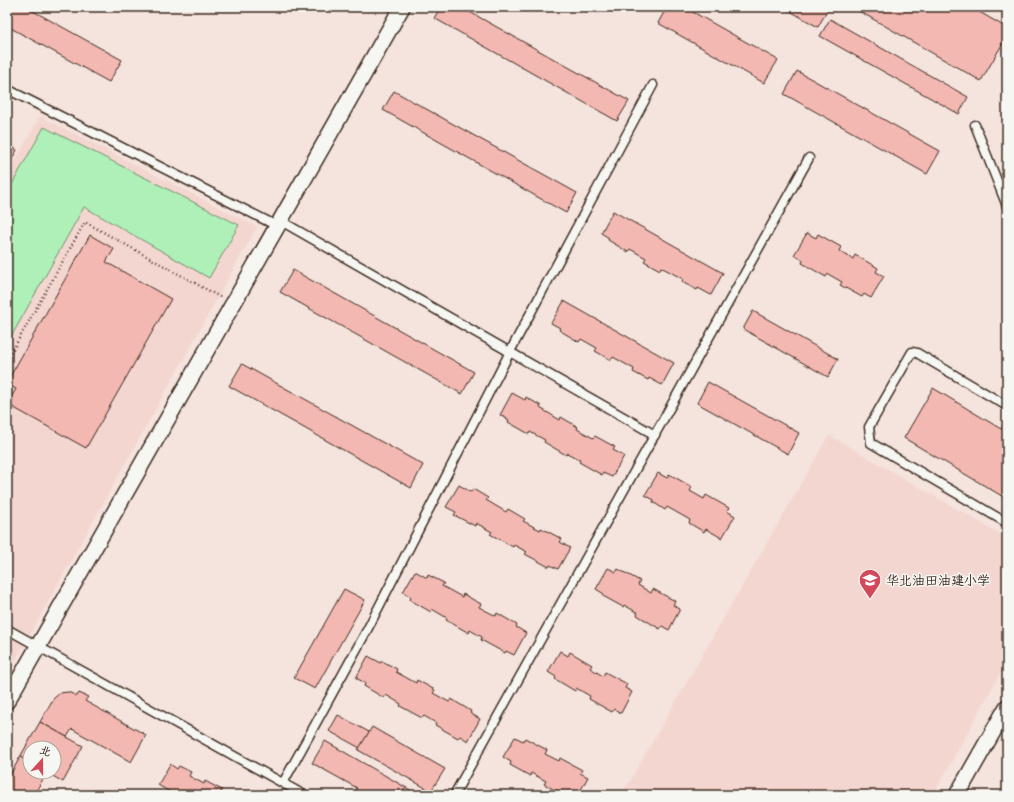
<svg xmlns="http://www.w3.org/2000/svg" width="1014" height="802" font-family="Dekko,'LXGW WenKai TC',sans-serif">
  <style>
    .built { fill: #f4d6d0 }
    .green { fill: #aff0b8; stroke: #758d6b }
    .building { fill: #f3b8b1; stroke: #3b2a1e }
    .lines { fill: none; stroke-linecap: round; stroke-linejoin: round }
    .service-casing { stroke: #3b2a1e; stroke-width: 11 }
    .minor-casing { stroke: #3b2a1e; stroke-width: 18 }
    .path { stroke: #3b2a1e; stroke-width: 2.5; stroke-dasharray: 1 3; stroke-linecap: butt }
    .service { stroke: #f6f6f2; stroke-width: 8 }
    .minor { stroke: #f6f6f2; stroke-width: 15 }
    .labels { text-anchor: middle; stroke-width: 3; stroke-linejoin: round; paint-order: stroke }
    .poi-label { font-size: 13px; fill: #3b2a1e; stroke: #f6f6f2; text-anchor: start }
  </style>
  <rect width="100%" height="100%" fill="#f5e3de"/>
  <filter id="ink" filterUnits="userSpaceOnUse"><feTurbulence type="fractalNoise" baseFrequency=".025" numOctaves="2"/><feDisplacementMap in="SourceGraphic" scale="8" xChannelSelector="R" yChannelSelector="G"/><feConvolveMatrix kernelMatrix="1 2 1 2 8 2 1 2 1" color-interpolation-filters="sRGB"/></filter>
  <g filter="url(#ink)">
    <g class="built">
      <polygon points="40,116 257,227 7,676 7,176"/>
      <polygon points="829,435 1007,538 1007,661 933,795 622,795"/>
    </g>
    <polygon class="green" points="44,127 239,225 209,278 84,207 7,344 7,193"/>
    <g class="building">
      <polygon points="7,7 26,7 122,60 109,82 7,26"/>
      <polygon points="441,7 461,7 629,101 617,121 434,18"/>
      <polygon points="667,7 684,7 778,60 764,83 658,23"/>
      <polygon points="783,7 829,7 818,27"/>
      <polygon points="852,7 971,7 1007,28 1007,36 981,81"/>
      <polygon points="830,19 968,97 959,114 820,36"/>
      <polygon points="797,71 940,151 927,174 784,94"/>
      <polygon points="394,91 577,193 566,213 383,110"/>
      <polygon points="7,144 17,150 7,168"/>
      <polygon points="613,211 723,273 711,295 698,288 697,290 682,282 683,279 661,267 660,270 644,261 646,258 630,249 628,252 608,240 609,238 601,233"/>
      <polygon points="807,233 816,238 818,234 841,247 839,251 853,259 855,255 878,268 876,272 884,276 871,298 864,294 862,297 840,285 842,282 828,274 826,277 802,263 803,260 794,255"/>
      <polygon points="90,235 114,249 106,262 171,299 86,448 7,404 16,389 7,384 7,382"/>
      <polygon points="293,270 474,372 462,394 280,292"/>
      <polygon points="564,301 674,363 662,385 649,378 648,380 633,372 634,369 613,357 611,360 595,351 597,348 581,339 579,342 559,330 560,328 551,323"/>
      <polygon points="753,311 838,359 828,377 743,329"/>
      <polygon points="242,364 423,465 411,488 229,386"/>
      <polygon points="708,382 799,433 788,454 697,403"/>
      <polygon points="933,388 1001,429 1003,426 1007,428 1007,499 904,438"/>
      <polygon points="512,393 525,400 526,397 541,406 540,408 560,420 561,417 578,427 577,429 593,438 595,436 615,447 613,450 624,456 612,477 603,473 602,475 579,462 580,460 567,453 566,455 544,442 545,440 530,432 529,434 508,422 509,420 500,415"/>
      <polygon points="658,473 667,478 669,474 692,487 690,491 704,499 706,495 729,508 727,511 735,516 722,538 706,529 704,532 689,523 690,520 667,507 665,510 653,502 654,500 645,495"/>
      <polygon points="459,485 471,492 473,489 488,498 486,500 506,512 508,509 525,519 523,521 540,530 541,528 562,539 560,542 570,548 558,569 550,565 549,567 525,554 527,552 514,545 513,547 490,534 492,532 476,523 475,526 454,515 456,512 446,507"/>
      <polygon points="608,568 616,572 618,569 640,581 638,585 651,593 653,589 675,601 673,605 680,609 669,630 662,626 660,629 637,615 638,613 624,605 623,607 603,596 604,594 596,589"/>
      <polygon points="415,571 427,578 428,575 444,583 442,586 462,597 463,594 481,604 479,607 496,616 497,613 517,625 516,627 526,633 514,655 506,651 505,653 481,640 482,637 470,630 469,633 446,620 447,618 432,609 431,612 410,600 411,597 403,592"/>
      <polygon points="344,589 365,600 315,689 294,678"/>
      <polygon points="560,651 568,656 570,652 592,665 590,668 603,676 605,672 627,684 625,688 632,692 621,713 614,709 612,712 589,699 590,696 576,688 575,691 555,679 556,677 548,672"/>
      <polygon points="368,656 381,663 382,661 397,669 396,672 416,683 417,680 435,690 433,693 449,702 451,699 471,711 470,713 480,719 468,741 460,736 458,738 435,725 436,723 424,716 422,718 400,706 401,704 386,695 384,698 364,686 365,683 356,678"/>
      <polygon points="68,692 77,696 79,693 88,697 85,701 146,735 131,762 72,729 67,737 40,722 53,699 60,693"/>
      <polygon points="338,715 369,732 360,748 329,731"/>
      <polygon points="40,722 83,746 63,782 46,772 54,772 54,748 30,748 30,763 20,757"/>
      <polygon points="372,727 445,769 431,791 358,750"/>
      <polygon points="515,737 523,741 525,738 547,750 545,754 559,761 560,758 582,770 580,773 588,777 578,795 564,795 544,784 546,781 531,773 530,776 510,765 511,762 503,757"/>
      <polygon points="325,741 419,795 353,795 357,788 312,763"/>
      <polygon points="20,757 30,763 30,772 47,772 34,795 7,795 7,781"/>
      <polygon points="170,764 177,769 179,766 191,772 189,776 204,784 205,781 222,790 221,793 224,795 175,795 158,785"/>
    </g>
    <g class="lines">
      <g class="service-casing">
        <g id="service">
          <polyline points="7,89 277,226"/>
          <polyline points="975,125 1007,206"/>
          <polyline points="281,221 655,435"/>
          <polyline points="1007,406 917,353 912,352 869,427 871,443 1007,523"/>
          <polyline points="7,629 304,795"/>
          <polyline points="283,783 366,632 514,344 653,85"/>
          <polyline points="454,795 809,158"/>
        </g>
      </g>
      <g class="minor-casing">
        <g id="minor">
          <polyline points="7,701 402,7"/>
          <polyline points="957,795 1007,707"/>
        </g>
      </g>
      <polyline class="path" points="7,360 85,222 220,297"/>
      <use href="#service" class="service"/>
      <use href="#minor" class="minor"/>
    </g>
  </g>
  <defs>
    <g id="school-pin" transform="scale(1.15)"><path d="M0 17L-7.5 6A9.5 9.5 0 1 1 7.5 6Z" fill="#d1495b" stroke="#f6f6f2"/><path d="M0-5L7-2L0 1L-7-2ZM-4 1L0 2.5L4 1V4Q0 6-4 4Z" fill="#fff"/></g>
  </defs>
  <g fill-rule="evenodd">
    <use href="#school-pin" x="870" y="580"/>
  </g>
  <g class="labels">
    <g class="poi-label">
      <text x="886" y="585">华北油田油建小学</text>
    </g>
  </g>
  <rect width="1014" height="802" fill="none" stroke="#f6f6f2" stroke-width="24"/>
  <rect x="12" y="12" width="990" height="778" fill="none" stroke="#3b2a1e" stroke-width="1.5" filter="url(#ink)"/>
  <g transform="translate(42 760) rotate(21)"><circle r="19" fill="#f6f6f2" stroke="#aba49d"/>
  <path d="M0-3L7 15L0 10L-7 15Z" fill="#d1495b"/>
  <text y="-6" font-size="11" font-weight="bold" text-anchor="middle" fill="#3b2a1e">北</text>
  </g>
</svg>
